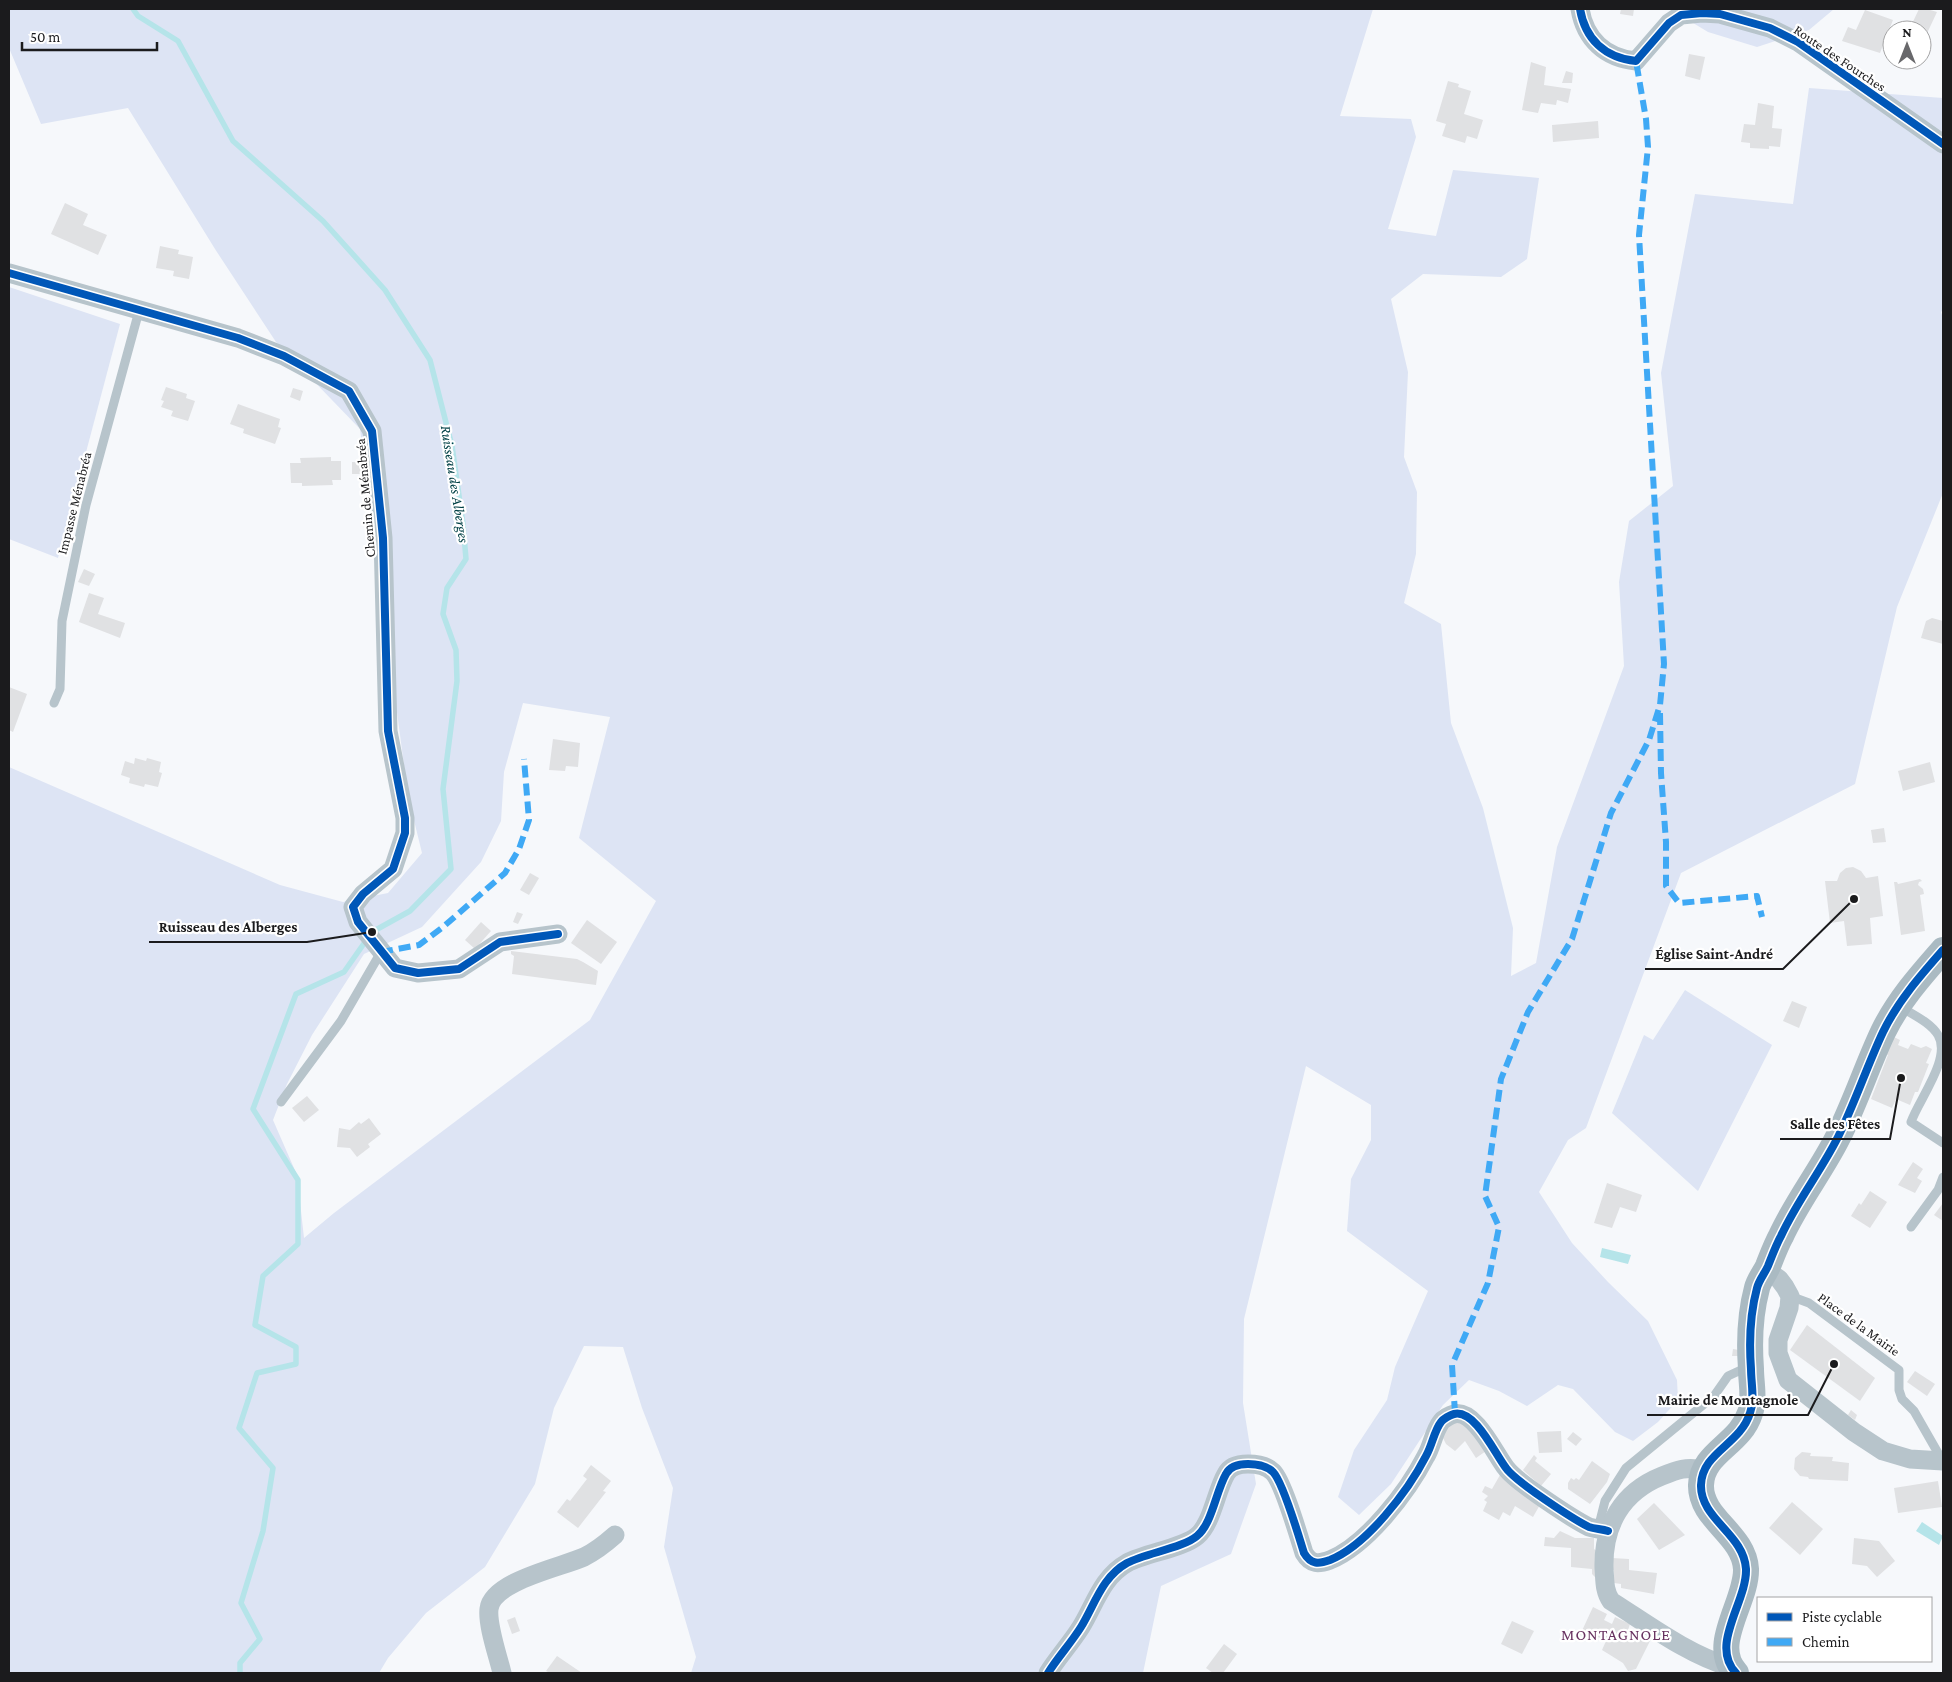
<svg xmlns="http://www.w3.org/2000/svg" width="1952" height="1682" font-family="'Crimson Pro',serif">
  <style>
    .green { fill: #dde4f4; fill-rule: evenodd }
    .water { fill: #b5e4e9 }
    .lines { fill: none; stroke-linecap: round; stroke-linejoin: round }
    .stream { stroke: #b5e4e9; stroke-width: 5.5 }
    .building { fill: #e0e1e3 }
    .lane { stroke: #b7c4cb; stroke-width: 9 }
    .street { stroke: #b7c4cb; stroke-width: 19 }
    .secondary { stroke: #aabac2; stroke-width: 26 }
    .quiet { stroke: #3fa9f5; stroke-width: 6; stroke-dasharray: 12 6; stroke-linecap: butt }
    .cycleway-casing { stroke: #fff; stroke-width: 11 }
    .cycleway { stroke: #0057b8; stroke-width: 8 }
    .labels { text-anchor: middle; stroke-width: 4.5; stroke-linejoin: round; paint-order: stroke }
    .street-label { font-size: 14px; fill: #1b1b1d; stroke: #fff }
    .water-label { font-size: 15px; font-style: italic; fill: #004045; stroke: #fff }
    .quarter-label { font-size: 16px; letter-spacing: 1px; fill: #693361; stroke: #fff }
    .leader { fill: none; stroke: #1b1b1d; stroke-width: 2 }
    .callout-dot { fill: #1b1b1d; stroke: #fff; stroke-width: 2 }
    .callout-label { font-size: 15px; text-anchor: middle; font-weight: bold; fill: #1b1b1d; stroke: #fff; stroke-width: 4.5; stroke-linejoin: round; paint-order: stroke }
  </style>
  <rect width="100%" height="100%" fill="#f6f8fb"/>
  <g class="green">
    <path d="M9,9H1373L1340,116L1411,119L1416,137L1388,229L1436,236L1453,170L1539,178L1527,259L1501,277L1423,274L1391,299L1408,372L1404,457L1417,492L1416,554L1404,603L1441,624L1451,723L1483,808L1513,928L1511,976L1536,963L1557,847L1624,666L1619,582L1629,521L1673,486L1661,373L1695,194L1793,204L1809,88L1943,98V310L1941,312L1943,318V493L1897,607L1855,784L1681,873L1586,1128L1568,1140L1539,1192L1572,1243L1608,1282L1648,1321L1677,1380L1678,1400L1658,1422L1633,1441L1615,1432L1573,1389L1558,1385L1527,1406L1499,1391L1469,1380L1443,1405L1391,1484L1359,1515L1338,1497L1354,1450L1387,1400L1395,1367L1428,1291L1347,1231L1351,1179L1371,1140V1105L1306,1066L1244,1319L1243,1403L1256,1484L1231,1554L1161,1586L1143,1673H691L696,1657L664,1547L673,1488L642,1408L623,1347L584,1346L554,1408L535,1484L485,1567L426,1613L388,1658L379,1673H9V767L280,885L343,902L388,893L422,853L408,796L360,429L276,342L215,249L128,108L41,124L9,48ZM523,703L610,717L579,838L656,901L590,1020L334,1213L304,1238L297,1175L273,1120L287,1084L312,1035L364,954L422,927L481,862L501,821L504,772Z"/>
    <polygon points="1670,9 1834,9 1809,30 1757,47 1708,32"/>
    <polygon points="9,287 120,324 58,558 9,539"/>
    <polygon points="1685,990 1772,1045 1698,1191 1612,1113 1644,1035 1653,1040"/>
  </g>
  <g class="water">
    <polygon points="1602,1248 1631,1255 1628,1264 1600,1257"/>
    <polygon points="1922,1522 1943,1536 1939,1545 1916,1531"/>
  </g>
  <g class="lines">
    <polyline class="stream" points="133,9 138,16 178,41 233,141 323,221 385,290 430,360 452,446 463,524 466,559 447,588 443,614 456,650 457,681 443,789 451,869 410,911 372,932 344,972 296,994 253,1109 298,1180 298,1244 263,1276 255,1325 296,1347 296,1364 257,1373 239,1428 273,1468 263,1531 241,1603 260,1639 240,1663 240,1673"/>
  </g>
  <g class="building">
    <polygon points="1621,9 1634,9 1633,16 1620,14"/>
    <polygon points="1919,9 1927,9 1937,12 1922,44 1922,30 1909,30"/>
    <polygon points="1865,10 1893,20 1880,53 1842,41 1848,27 1856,30"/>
    <polygon points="1689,54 1705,57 1700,80 1685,76"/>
    <polygon points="1531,62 1546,67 1544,85 1571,89 1568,103 1557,100 1556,105 1541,103 1538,113 1522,110"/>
    <polygon points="1566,71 1573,73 1572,83 1562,83"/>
    <polygon points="1448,81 1459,84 1458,87 1471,91 1464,114 1483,120 1477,139 1467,136 1465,143 1442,136 1446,124 1436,121"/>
    <polygon points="1758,103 1774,106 1772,128 1782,129 1780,147 1769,146 1769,149 1750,148 1750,143 1741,142 1744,124 1755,125"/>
    <polygon points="1598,121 1599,138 1553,142 1552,125"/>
    <polygon points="65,203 88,214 83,225 107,235 98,255 51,234"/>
    <polygon points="160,246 179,250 178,254 193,257 189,279 173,276 174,271 156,268"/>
    <polygon points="166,387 187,394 186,398 195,401 188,421 171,416 173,411 161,407 164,401 161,400"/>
    <polygon points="293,388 303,391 300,401 290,397"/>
    <polygon points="238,404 280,419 278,427 281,428 275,444 243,433 244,429 230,424"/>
    <polygon points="331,457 331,461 341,461 341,480 332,480 333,485 302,486 302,483 291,483 290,463 301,463 300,458"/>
    <rect x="352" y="462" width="11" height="12"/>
    <polygon points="84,569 95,574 89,586 78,582"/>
    <polygon points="89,593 104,598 98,614 125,623 120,638 79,622"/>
    <polygon points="1932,618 1943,621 1943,644 1921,638 1926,621"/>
    <polygon points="9,687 27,694 13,732 9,730"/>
    <polygon points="553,739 580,743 578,767 566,766 565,771 549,770"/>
    <polygon points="135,758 146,761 147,758 161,762 159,772 162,773 158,787 145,784 144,787 129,783 130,778 121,775 125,761 134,764"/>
    <polygon points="1930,762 1935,782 1903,791 1898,771"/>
    <polygon points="1884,828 1886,842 1873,843 1871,830"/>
    <polygon points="1853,867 1861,871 1866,878 1878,876 1883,916 1870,918 1872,944 1847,946 1844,921 1830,923 1825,881 1837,881 1840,873 1846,868"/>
    <polygon points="530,873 539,878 529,895 520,890"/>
    <polygon points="1920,879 1922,881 1919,882 1918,885 1923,889 1924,894 1920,895 1925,931 1901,935 1894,882 1897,882 1898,884"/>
    <polygon points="517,912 523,914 518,924 513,922"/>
    <polygon points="587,920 617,942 601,964 571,943"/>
    <polygon points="481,922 491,931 475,949 465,940"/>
    <polygon points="511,951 577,959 583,962 598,971 596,985 512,974 514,956 511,954"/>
    <polygon points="1792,1001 1807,1007 1799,1028 1783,1021"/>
    <polygon points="1890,1035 1900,1040 1898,1045 1908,1049 1911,1044 1921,1048 1926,1046 1932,1049 1926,1063 1929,1064 1918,1092 1915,1092 1910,1105 1896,1099 1892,1108 1871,1099 1888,1055 1883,1053"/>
    <polygon points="307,1096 319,1110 304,1122 292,1108"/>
    <polygon points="369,1118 381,1134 368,1144 370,1147 357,1157 350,1148 337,1147 339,1128 350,1130 359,1122 361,1124"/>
    <polygon points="1913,1162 1923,1169 1917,1178 1922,1181 1915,1193 1898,1185"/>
    <polygon points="1607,1183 1642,1195 1636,1212 1620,1207 1612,1228 1594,1223"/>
    <polygon points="1870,1191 1887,1202 1870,1228 1851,1216 1859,1203 1861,1205"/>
    <polygon points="1943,1203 1943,1221 1934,1215"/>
    <polygon points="1807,1325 1875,1378 1860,1401 1790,1350"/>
    <polygon points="1733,1349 1739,1350 1739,1356 1732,1356"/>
    <polygon points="1915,1371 1935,1384 1927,1396 1907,1382"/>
    <polygon points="1851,1410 1857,1415 1855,1420 1848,1415"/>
    <polygon points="1464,1416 1486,1451 1476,1458 1465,1441 1455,1451 1446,1444 1442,1436 1449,1424"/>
    <polygon points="1561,1431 1562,1452 1539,1453 1537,1432"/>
    <polygon points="1573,1432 1582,1439 1576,1446 1567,1439"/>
    <polygon points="1802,1452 1811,1453 1810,1456 1833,1457 1832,1461 1849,1463 1848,1481 1809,1479 1808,1477 1800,1476 1794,1469 1795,1458"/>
    <polygon points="1534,1455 1537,1458 1535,1461 1551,1474 1541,1486 1523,1470"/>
    <polygon points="1592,1461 1610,1474 1607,1482 1590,1504 1568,1489 1568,1483 1571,1478 1574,1480 1576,1478 1579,1480"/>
    <polygon points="591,1465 611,1481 603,1491 606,1492 578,1528 557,1512 567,1499 570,1501 587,1479 583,1476"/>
    <polygon points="1500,1475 1541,1503 1533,1517 1515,1506 1510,1516 1503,1512 1499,1520 1483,1511 1487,1502 1484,1500 1488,1496 1482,1492 1485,1486 1492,1489"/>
    <polygon points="1938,1481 1942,1507 1898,1513 1894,1488"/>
    <polygon points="1792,1502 1823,1529 1800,1555 1769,1528"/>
    <polygon points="1654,1503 1685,1535 1659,1550 1637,1519"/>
    <polygon points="1560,1531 1575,1538 1594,1538 1594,1549 1598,1552 1595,1577 1592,1574 1592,1569 1571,1567 1571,1548 1544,1546 1545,1537 1554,1538"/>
    <polygon points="1854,1538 1879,1541 1895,1561 1877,1577 1867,1566 1852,1564"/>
    <polygon points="1612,1558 1629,1559 1629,1570 1657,1573 1654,1594 1621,1588 1621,1584 1614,1583 1614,1570 1611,1569"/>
    <polygon points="1593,1607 1607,1614 1604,1620 1612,1624 1615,1617 1630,1624 1628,1630 1651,1639 1636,1669 1628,1671 1623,1663 1602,1650 1606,1641 1598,1637 1595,1641 1580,1635"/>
    <polygon points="515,1617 520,1631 512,1634 507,1620"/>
    <polygon points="1512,1621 1534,1631 1522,1654 1501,1644"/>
    <polygon points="1224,1644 1237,1654 1223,1673 1213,1673 1206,1668"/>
    <polygon points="557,1656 582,1673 550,1673 546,1671"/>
  </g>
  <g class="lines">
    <g class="lane">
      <polyline points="54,703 60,689 62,621 86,505 139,311"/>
      <path d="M1901,1007C1913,1015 1930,1022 1938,1035C1952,1058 1919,1099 1911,1122L1943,1143"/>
      <polyline points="281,1102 341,1021 381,952"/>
      <polyline points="1911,1227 1938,1190 1943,1177"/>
      <polyline points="1790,1296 1809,1303 1899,1370 1899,1390 1902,1399 1914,1411 1942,1460"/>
      <polyline points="1598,1529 1605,1501 1626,1468 1714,1396 1728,1376 1741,1370 1748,1369"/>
    </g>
    <g class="street">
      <path d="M1580,9C1585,39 1605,58 1636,61L1669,23L1681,15L1702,13L1720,14L1770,28L1798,42L1943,144"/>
      <polyline points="9,273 238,338 284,356 349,391 372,431 383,538 388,731 405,818 405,833 393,869 363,894 353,907 358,922 395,968 418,973 459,969 500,942 558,934"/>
      <polyline points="1766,1270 1779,1279 1785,1287 1790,1296 1789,1308 1778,1340 1778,1353 1788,1380 1854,1432 1883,1451 1910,1459 1943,1461"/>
      <path d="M1703,1470C1687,1466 1677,1470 1662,1476C1622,1492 1603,1525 1604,1568C1605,1580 1604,1591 1611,1601C1649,1625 1687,1654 1730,1667"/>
      <path d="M502,1673C498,1656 487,1625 489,1609C492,1581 562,1567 584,1557C596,1551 606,1543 615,1535"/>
      <path d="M1048,1673C1058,1657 1071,1643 1081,1627C1095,1604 1102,1577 1127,1563C1146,1553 1183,1548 1197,1536C1212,1524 1216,1491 1226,1474C1230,1466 1239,1464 1248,1464C1257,1464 1267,1466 1273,1472C1283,1482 1299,1537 1304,1553C1311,1565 1319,1564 1330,1560C1367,1545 1408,1491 1426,1456C1432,1446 1434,1431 1441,1422C1443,1419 1450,1415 1454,1414C1475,1409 1495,1454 1506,1468C1516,1482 1573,1519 1589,1527C1595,1529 1602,1529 1608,1531"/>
    </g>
    <path class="secondary" d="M1736,1673C1709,1645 1747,1602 1746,1569C1744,1534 1700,1519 1701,1485C1702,1452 1740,1445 1750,1413C1755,1399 1751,1383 1751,1369C1749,1342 1750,1314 1757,1288C1759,1280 1765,1273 1768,1266C1772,1256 1776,1245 1781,1236C1797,1201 1821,1171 1838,1137C1855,1103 1867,1066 1883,1032C1898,1001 1921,975 1943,950"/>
    <g class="quiet">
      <polyline points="1660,713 1661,773 1666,842 1666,886 1679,903 1757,896 1762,917"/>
      <polyline points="381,952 419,945 443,927 505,873 519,849 529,820 524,759"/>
      <polyline points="1455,1413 1452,1365 1488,1283 1499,1227 1485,1196 1501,1079 1528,1012 1572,939 1611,813 1649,740 1660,705 1664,664 1639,235 1648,147 1646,119 1636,61"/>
    </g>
    <g class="cycleway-casing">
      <g id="cycleway">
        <path d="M1580,9C1585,39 1605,58 1636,61L1669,23L1681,15L1702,13L1720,14L1770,28L1798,42L1943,144"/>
        <polyline points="9,273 238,338 284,356 349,391 372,431 383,538 388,731 405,818 405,833 393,869 363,894 353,907 358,922 395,968 418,973 459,969 500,942 558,934"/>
        <path d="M1048,1673C1058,1657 1071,1643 1081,1627C1095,1604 1102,1577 1127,1563C1146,1553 1183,1548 1197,1536C1212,1524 1216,1491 1226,1474C1230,1466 1239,1464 1248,1464C1257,1464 1267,1466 1273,1472C1283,1482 1299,1537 1304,1553C1311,1565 1319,1564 1330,1560C1367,1545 1408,1491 1426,1456C1432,1446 1434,1431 1441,1422C1443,1419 1450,1415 1454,1414C1475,1409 1495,1454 1506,1468C1516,1482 1573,1519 1589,1527C1595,1529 1602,1529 1608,1531"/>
        <path d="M1736,1673C1709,1645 1747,1602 1746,1569C1744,1534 1700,1519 1701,1485C1702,1452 1740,1445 1750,1413C1755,1399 1751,1383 1751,1369C1749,1342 1750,1314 1757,1288C1759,1280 1765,1273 1768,1266C1772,1256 1776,1245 1781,1236C1797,1201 1821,1171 1838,1137C1855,1103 1867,1066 1883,1032C1898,1001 1921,975 1943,950"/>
      </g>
    </g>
    <use href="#cycleway" class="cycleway"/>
  </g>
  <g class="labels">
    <g class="street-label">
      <text transform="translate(1840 58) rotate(34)" y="5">Route des Fourches</text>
      <text transform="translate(365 498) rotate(-95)" y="5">Chemin de Ménabréa</text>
      <text transform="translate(74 503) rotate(-76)" y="5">Impasse Ménabréa</text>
      <text transform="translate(1859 1324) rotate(36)" y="5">Place de la Mairie</text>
    </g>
    <g class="water-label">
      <text transform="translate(455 484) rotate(81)" y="5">Ruisseau des Alberges</text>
    </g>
    <g class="quarter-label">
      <text x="1616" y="1640">MONTAGNOLE</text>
    </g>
  </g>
  <path class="leader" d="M372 932L307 942H149M1854 899L1783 969H1645M1901 1078L1890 1139H1780M1834 1364L1808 1415H1647"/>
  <g class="callout-dot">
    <circle cx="372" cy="932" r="5"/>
    <circle cx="1854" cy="899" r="5"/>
    <circle cx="1901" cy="1078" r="5"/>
    <circle cx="1834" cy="1364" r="5"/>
  </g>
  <g class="callout-label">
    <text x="228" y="932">Ruisseau des Alberges</text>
    <text x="1714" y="959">Église Saint-André</text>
    <text x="1835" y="1129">Salle des Fêtes</text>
    <text x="1728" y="1405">Mairie de Montagnole</text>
  </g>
  <rect width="1952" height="1682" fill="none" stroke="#1b1b1d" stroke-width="20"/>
  <rect x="1757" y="1597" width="175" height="65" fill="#ffffff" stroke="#a4a4a5"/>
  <rect x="1767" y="1613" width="25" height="8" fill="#0057b8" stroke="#a4a4a5"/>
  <text x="1802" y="1622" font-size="15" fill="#1b1b1d">Piste cyclable</text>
  <rect x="1767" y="1638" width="25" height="8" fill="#3fa9f5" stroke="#a4a4a5"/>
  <text x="1802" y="1647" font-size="15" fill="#1b1b1d">Chemin</text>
  <g transform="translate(1907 45)"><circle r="24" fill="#ffffff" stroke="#a4a4a5"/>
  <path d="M0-4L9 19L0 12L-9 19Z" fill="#68686b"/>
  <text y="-8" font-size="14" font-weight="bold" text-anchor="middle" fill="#1b1b1d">N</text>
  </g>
  <path d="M22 42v8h135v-8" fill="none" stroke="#1b1b1d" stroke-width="2.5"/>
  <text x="30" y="42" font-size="15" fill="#1b1b1d" stroke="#ffffff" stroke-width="4" paint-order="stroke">50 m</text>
</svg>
